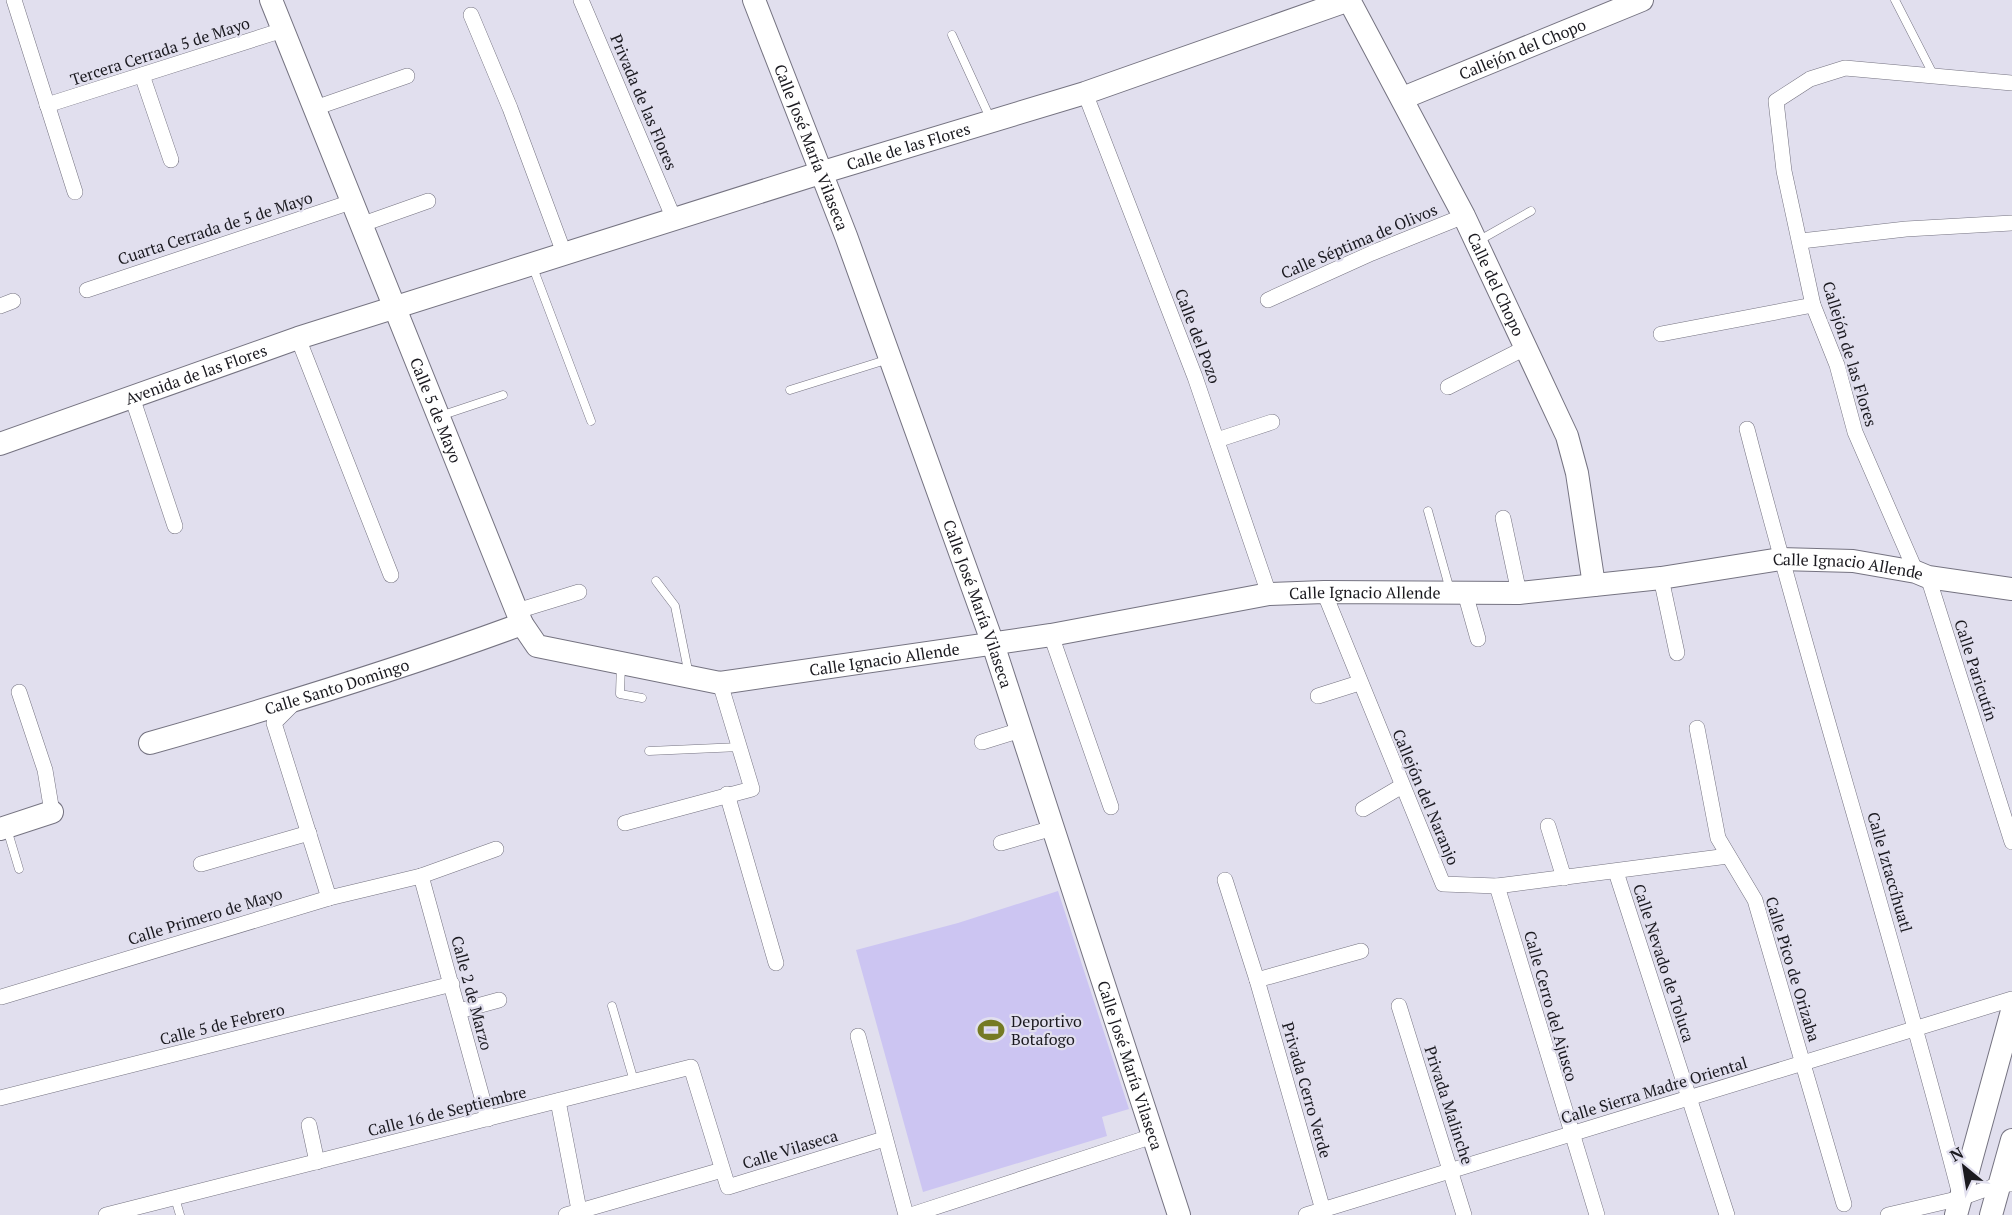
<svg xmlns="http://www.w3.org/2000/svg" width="2012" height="1215" font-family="'PT Serif',serif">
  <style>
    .garden { fill: #ccc5f2 }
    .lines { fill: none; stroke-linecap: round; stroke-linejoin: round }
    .lane-casing { stroke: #757381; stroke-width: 9 }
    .street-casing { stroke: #757381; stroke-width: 16 }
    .secondary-casing { stroke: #757381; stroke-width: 24 }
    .lane { stroke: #fff; stroke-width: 8 }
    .street { stroke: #fff; stroke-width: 15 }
    .secondary { stroke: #fff; stroke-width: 22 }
    .labels { text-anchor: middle; stroke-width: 4.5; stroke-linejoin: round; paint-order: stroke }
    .street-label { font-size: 16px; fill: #1a191f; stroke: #e1dfee }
    .poi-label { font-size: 16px; fill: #1a191f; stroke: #e1dfee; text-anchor: start }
  </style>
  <rect width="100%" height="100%" fill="#e1dfee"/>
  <polygon class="garden" points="1058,891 1129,1109 1102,1117 1107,1136 923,1192 856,950 958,923"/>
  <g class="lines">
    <g class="lane-casing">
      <g id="lane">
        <polyline points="1895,0 1934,76"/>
        <polyline points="952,35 991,120"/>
        <polyline points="1478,241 1531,211"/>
        <polyline points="532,265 591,421"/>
        <polyline points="790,390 889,359"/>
        <polyline points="440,416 503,395"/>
        <polyline points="1428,511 1450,590"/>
        <polyline points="656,581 675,606 689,675"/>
        <polyline points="621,664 620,694 642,698"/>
        <polyline points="649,751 740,747"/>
        <polyline points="7,829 19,869"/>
        <polyline points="612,1006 634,1081"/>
        <polyline points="175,1198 180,1215"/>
      </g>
    </g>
    <g class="street-casing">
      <g id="street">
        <polyline points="14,0 75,192"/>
        <polyline points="581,0 674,219"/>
        <polyline points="471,15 510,108 564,253"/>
        <polyline points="142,75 171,160"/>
        <polyline points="1085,93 1195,377 1269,594"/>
        <polyline points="47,105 283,30"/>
        <polyline points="315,108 407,76"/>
        <polyline points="363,224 428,201"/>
        <polyline points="1801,241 1906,229 2012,223"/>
        <polyline points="87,290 354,201"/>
        <polyline points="1268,300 1372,253 1464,216"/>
        <polyline points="0,306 13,301"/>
        <polyline points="1661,334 1813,305"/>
        <polyline points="298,338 391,575"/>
        <polyline points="1448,387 1525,348"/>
        <polyline points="132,397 175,526"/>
        <path d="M1747,429C1813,685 1894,938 1960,1195"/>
        <polyline points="1217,440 1272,422"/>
        <polyline points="1503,518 1519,593"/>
        <polyline points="1916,572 1855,432 1837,365 1813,305 1784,171 1776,101 1810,79 1845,68 2012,83"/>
        <polyline points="1928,577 2012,842"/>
        <polyline points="1661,578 1677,653"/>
        <polyline points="1324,592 1443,884 1497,886 1728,856"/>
        <polyline points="1465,593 1478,639"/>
        <polyline points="517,611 579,592"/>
        <polyline points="1051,635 1111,807"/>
        <polyline points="19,692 45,770 52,812"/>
        <polyline points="1318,696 1359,683"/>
        <polyline points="295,702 274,723 329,898"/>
        <polyline points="1697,728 1718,838 1755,900 1844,1204"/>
        <polyline points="982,742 1021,730"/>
        <polyline points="727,794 776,963"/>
        <polyline points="1363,809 1402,786"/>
        <polyline points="625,823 752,789 720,683"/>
        <polyline points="1548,826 1564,878"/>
        <polyline points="1001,843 1053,828"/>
        <polyline points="201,864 309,833"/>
        <polyline points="1616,872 1727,1215"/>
        <polyline points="421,876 488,1119"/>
        <polyline points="1225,880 1257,980 1323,1210"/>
        <polyline points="1497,886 1597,1215"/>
        <polyline points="1257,980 1361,951"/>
        <polyline points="1,997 329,898 421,876 496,849"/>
        <polyline points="1399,1006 1464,1215"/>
        <polyline points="459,1011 499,1000"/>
        <polyline points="858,1036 906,1215"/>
        <polyline points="0,1098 452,984"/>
        <polyline points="558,1101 580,1215"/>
        <polyline points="309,1125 317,1162"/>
        <polyline points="106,1215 691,1067 728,1187 884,1139"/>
        <polyline points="566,1215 722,1170"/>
        <polyline points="911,1215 1153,1136"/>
        <polyline points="1306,1215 2012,999"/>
        <polyline points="1888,1215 1961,1198 2000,1184 2012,1184"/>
      </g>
    </g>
    <g class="secondary-casing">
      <g id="secondary">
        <path id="s1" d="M271,0L522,624L537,646L720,683L1051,635L1269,594L1324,592L1519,593L1661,578L1780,559L1853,561L1916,572L1928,577L2012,589"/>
        <path id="s2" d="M754,0L846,236L993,644L1179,1215"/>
        <path id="s3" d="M1349,0L1464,216L1567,436L1577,473L1594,585"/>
        <path id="s4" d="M1403,98L1642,0"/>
        <path id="s5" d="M0,444L298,338L820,173L1085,93L1349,0"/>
        <path id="s6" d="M150,743C276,707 400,669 522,624"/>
        <polyline points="0,829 52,812"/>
        <polyline points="1956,1215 2012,1011"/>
        <polyline points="1991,1215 2012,1140"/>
      </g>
    </g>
    <use href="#lane" class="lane"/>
    <use href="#street" class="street"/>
    <use href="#secondary" class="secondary"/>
  </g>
  <defs>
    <g id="stadium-bare" transform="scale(2.07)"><path d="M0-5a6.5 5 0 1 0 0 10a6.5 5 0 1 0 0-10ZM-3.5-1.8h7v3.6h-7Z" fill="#757a23" stroke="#e1dfee" stroke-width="2.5" paint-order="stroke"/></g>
  </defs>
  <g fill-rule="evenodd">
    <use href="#stadium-bare" x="991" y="1030"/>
  </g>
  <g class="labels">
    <g class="street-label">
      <text dy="6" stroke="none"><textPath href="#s4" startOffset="129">Callejón del Chopo</textPath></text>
      <text transform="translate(160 51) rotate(-18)" y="6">Tercera Cerrada 5 de Mayo</text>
      <text transform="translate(644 102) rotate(67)" y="6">Privada de las Flores</text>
      <text dy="6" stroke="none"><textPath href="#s5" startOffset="956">Calle de las Flores</textPath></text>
      <text dy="6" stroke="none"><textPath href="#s2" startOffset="158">Calle José María Vilaseca</textPath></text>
      <text transform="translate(215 228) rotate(-18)" y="6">Cuarta Cerrada de 5 de Mayo</text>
      <text transform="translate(1359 241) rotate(-23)" y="6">Calle Séptima de Olivos</text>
      <text dy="6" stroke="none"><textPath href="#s3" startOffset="320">Calle del Chopo</textPath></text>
      <text transform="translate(1198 336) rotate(69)" y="6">Calle del Pozo</text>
      <text transform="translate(1850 354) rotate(73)" y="6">Callejón de las Flores</text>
      <text dy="6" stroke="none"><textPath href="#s5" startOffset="208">Avenida de las Flores</textPath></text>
      <text dy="6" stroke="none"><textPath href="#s1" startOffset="442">Calle 5 de Mayo</textPath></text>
      <text dy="6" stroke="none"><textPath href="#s1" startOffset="2024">Calle Ignacio Allende</textPath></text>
      <text dy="6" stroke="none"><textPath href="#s1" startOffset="1538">Calle Ignacio Allende</textPath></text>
      <text dy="6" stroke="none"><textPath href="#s2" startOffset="644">Calle José María Vilaseca</textPath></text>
      <text dy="6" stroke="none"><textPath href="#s1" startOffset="1052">Calle Ignacio Allende</textPath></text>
      <text transform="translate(1976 670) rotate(72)" y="6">Calle Paricutín</text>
      <text dy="6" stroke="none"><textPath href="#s6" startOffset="195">Calle Santo Domingo</textPath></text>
      <text transform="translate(1426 797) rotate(67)" y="6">Callejón del Naranjo</text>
      <text transform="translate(1890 872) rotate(74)" y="6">Calle Iztaccíhuatl</text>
      <text transform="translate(205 916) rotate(-17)" y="6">Calle Primero de Mayo</text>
      <text transform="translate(1664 963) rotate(72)" y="6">Calle Nevado de Toluca</text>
      <text transform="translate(1793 969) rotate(73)" y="6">Calle Pico de Orizaba</text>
      <text transform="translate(472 993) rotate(75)" y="6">Calle 2 de Marzo</text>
      <text transform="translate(1551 1006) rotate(74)" y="6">Calle Cerro del Ajusco</text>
      <text transform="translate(222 1024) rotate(-14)" y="6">Calle 5 de Febrero</text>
      <text dy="6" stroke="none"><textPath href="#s2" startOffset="1130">Calle José María Vilaseca</textPath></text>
      <text transform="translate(1307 1090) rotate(74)" y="6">Privada Cerro Verde</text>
      <text transform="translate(1654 1090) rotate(-17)" y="6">Calle Sierra Madre Oriental</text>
      <text transform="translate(1449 1105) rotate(72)" y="6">Privada Malinche</text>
      <text transform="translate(447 1111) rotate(-14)" y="6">Calle 16 de Septiembre</text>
      <text transform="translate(790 1149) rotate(-17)" y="6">Calle Vilaseca</text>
    </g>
    <g class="poi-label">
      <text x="1011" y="1027">Deportivo<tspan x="1011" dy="18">Botafogo</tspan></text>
    </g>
  </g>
  <g transform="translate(1964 1167) rotate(330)" stroke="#e1dfee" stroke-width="4.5" paint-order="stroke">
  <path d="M0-4.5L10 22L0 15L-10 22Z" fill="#1a191f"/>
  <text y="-9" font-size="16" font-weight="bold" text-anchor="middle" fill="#1a191f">N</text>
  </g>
</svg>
